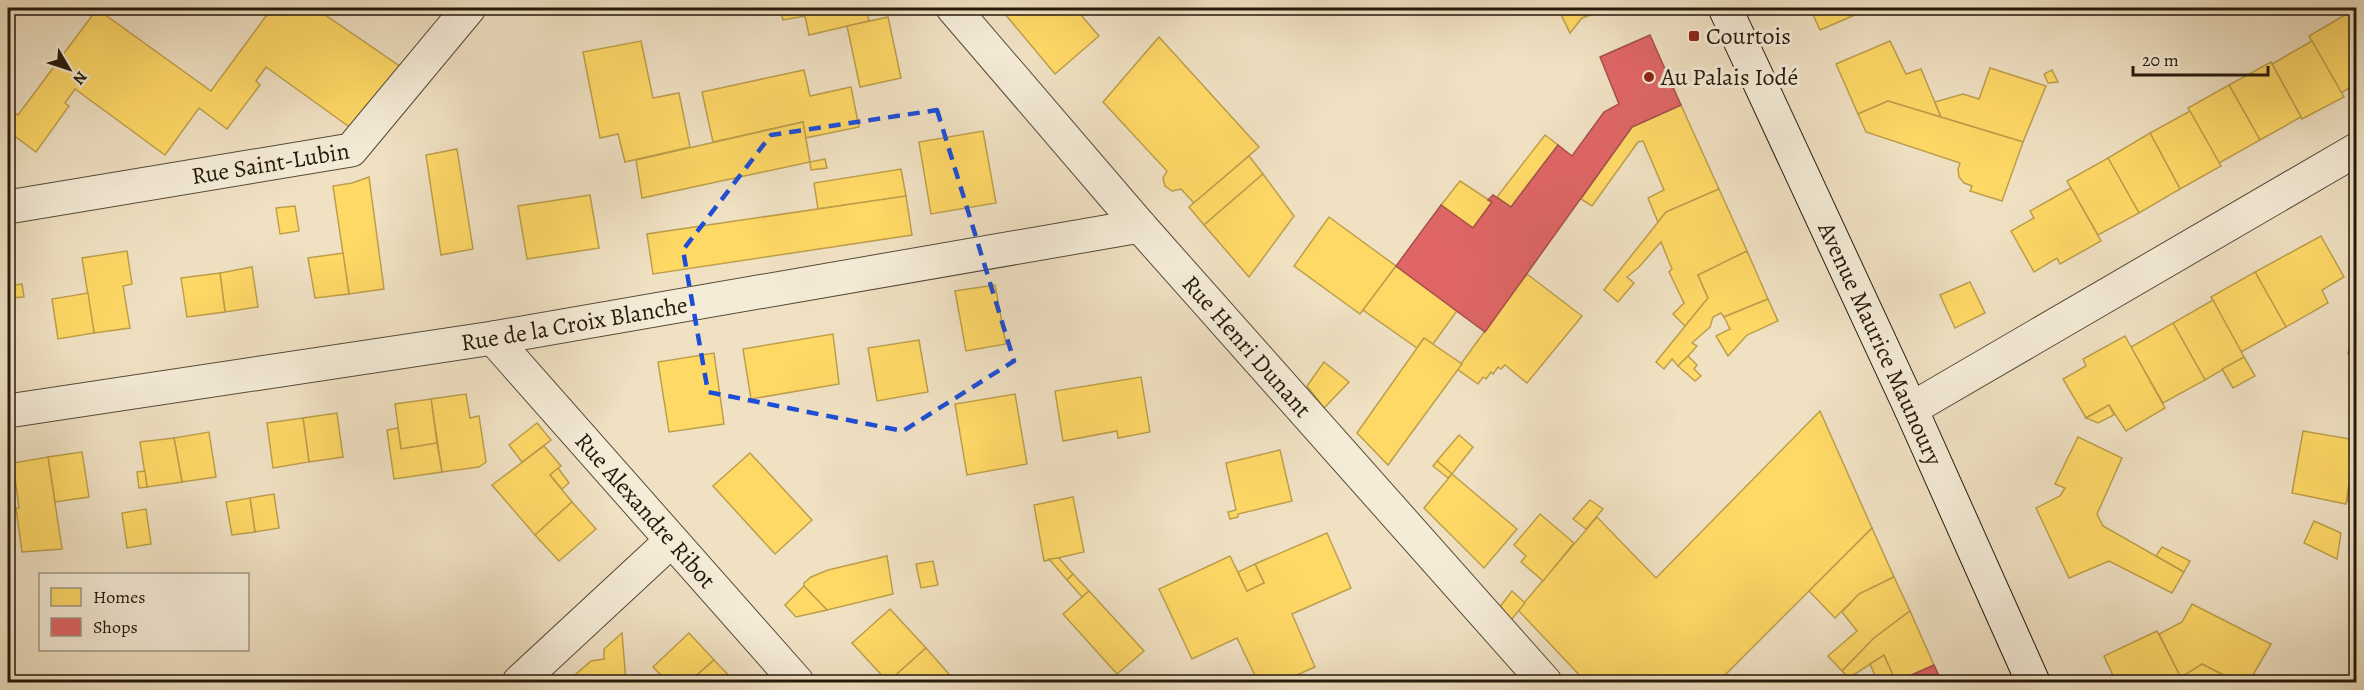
<svg xmlns="http://www.w3.org/2000/svg" width="2364" height="690" font-family="Alegreya,serif">
  <style>
    .homes { fill: #ffd966; stroke: #bd9f4b; stroke-width: 1.5 }
    .shops { fill: #e06666; stroke: #a74f4b; stroke-width: 1.5 }
    .lines { fill: none; stroke-linecap: round; stroke-linejoin: round }
    .street-casing { stroke: #564b39; stroke-width: 35 }
    .secondary-casing { stroke: #23190b; stroke-width: 35 }
    .street { stroke: #f5ecd8; stroke-width: 33 }
    .secondary { stroke: #f5ecd8; stroke-width: 33 }
    .marked { fill: none; stroke: #1d4ed8; stroke-width: 4.5; stroke-dasharray: 12 8; stroke-linejoin: round }
    .poi-dot { fill: #8f2418; stroke: #f5ecd8; stroke-width: 2 }
    .labels { text-anchor: middle; stroke-width: 6; stroke-linejoin: round; paint-order: stroke }
    .poi-label { font-size: 24px; fill: #23190b; stroke: #f5ecd8; text-anchor: start }
    .street-label { font-size: 24px; fill: #23190b; stroke: #f5ecd8 }
  </style>
  <rect width="100%" height="100%" fill="#f0e1c3"/>
  <filter id="stains"><feTurbulence type="fractalNoise" baseFrequency=".00333" numOctaves="4"/><feColorMatrix values="0 0 0 0 .2 0 0 0 0 .09 0 0 0 0 .02 0 0 0 .5 -.17"/></filter>
  <radialGradient id="worn" r=".72"><stop offset=".6" stop-color="#630" stop-opacity="0"/><stop offset="1" stop-color="#630" stop-opacity=".3"/></radialGradient>
  <g class="homes">
    <polygon points="272,8 315,8 401,67 355,131 266,67 256,81 260,85 227,129 199,108 165,155 75,89 65,103 69,106 36,152 8,131 8,108 18,115 97,9 211,91"/>
    <polygon points="780,8 866,8 869,21 809,35 805,16 783,20"/>
    <polygon points="1000,8 1075,8 1099,36 1055,74"/>
    <polygon points="1558,8 1609,8 1582,18 1570,33"/>
    <polygon points="1810,8 1871,8 1820,30"/>
    <polygon points="2350,12 2356,23 2356,84 2341,93 2309,36"/>
    <polygon points="888,17 901,78 860,87 847,26"/>
    <polygon points="1159,37 1259,147 1194,203 1181,189 1172,191 1165,186 1163,178 1167,171 1103,102"/>
    <polygon points="641,41 653,98 679,93 690,147 625,162 618,134 600,138 583,52"/>
    <polygon points="1890,41 1906,74 1921,69 1941,117 1888,101 1858,114 1836,64"/>
    <polygon points="2312,41 2344,97 2302,119 2272,64"/>
    <polygon points="2271,62 2301,117 2260,140 2229,85"/>
    <polygon points="1990,68 2046,86 2023,142 1941,117 1935,102 1963,94 1979,99"/>
    <polygon points="804,70 810,96 851,87 859,127 805,138 803,122 713,142 702,92"/>
    <polygon points="2052,70 2058,82 2048,83 2044,74"/>
    <polygon points="2229,85 2260,140 2219,163 2188,108"/>
    <polygon points="1888,101 2023,142 2002,201 1970,191 1972,186 1964,183 1959,177 1958,169 1960,163 1866,132 1858,114"/>
    <polygon points="1681,105 1719,189 1666,212 1658,222 1648,198 1664,190 1643,141 1638,142 1592,206 1581,199 1632,127"/>
    <polygon points="2190,111 2221,166 2180,189 2150,133"/>
    <polygon points="803,122 810,162 642,198 636,160"/>
    <polygon points="983,131 996,203 931,214 919,142"/>
    <polygon points="2150,133 2180,189 2139,213 2108,158"/>
    <polygon points="1545,135 1558,145 1511,207 1497,197"/>
    <polygon points="457,149 473,249 441,255 426,155"/>
    <polygon points="1249,156 1263,174 1204,225 1189,207"/>
    <polygon points="2108,158 2139,213 2098,235 2067,181"/>
    <polygon points="825,159 827,168 811,170 810,162"/>
    <polygon points="901,169 906,196 818,209 814,183"/>
    <polygon points="1263,174 1294,216 1249,277 1204,225"/>
    <polygon points="369,177 384,289 349,294 333,186 352,183"/>
    <polygon points="1460,181 1492,202 1473,228 1441,205"/>
    <polygon points="2071,188 2101,241 2060,264 2057,258 2034,272 2011,231 2034,218 2030,211"/>
    <polygon points="1719,189 1747,251 1698,275 1708,298 1685,326 1673,314 1684,303 1669,272 1672,269 1661,242 1639,267 1627,277 1634,283 1618,302 1604,290 1666,212"/>
    <polygon points="590,195 599,248 527,259 518,206"/>
    <polygon points="906,196 912,235 653,274 647,234"/>
    <polygon points="295,206 299,231 280,234 276,208"/>
    <polygon points="1329,217 1396,266 1360,314 1294,266"/>
    <polygon points="2321,236 2344,277 2322,290 2328,303 2286,327 2255,272"/>
    <polygon points="127,251 132,284 123,286 130,328 94,333 82,258"/>
    <polygon points="1747,251 1768,299 1724,317 1721,313 1713,317 1710,327 1692,343 1697,346 1688,356 1678,366 1672,359 1664,369 1656,362 1708,298 1698,275"/>
    <polygon points="343,253 349,294 315,298 308,258"/>
    <polygon points="1396,266 1457,311 1433,344 1424,338 1417,348 1363,310"/>
    <polygon points="252,267 258,307 225,312 220,273"/>
    <polygon points="2255,272 2286,327 2241,352 2211,297"/>
    <polygon points="220,273 225,312 187,317 181,278"/>
    <polygon points="1527,274 1582,316 1527,383 1505,365 1501,369 1498,367 1493,374 1491,372 1486,379 1483,377 1478,384 1457,369"/>
    <polygon points="1970,282 1985,313 1955,328 1940,295"/>
    <polygon points="22,284 24,297 8,298 8,286"/>
    <polygon points="995,285 1006,344 966,351 955,291"/>
    <polygon points="88,293 94,333 58,339 52,299"/>
    <polygon points="1768,299 1778,321 1747,335 1728,356 1716,336 1730,329 1724,317"/>
    <polygon points="2213,300 2244,357 2205,380 2173,323"/>
    <polygon points="2356,313 2356,356 2348,354"/>
    <polygon points="2173,323 2205,380 2163,403 2131,347"/>
    <polygon points="833,334 839,384 751,399 743,349"/>
    <polygon points="2125,336 2165,408 2126,431 2109,405 2086,418 2063,379 2086,366 2083,359"/>
    <polygon points="1424,338 1462,364 1388,465 1357,433"/>
    <polygon points="919,340 928,392 877,401 868,348"/>
    <polygon points="714,353 724,424 669,432 658,362"/>
    <polygon points="1688,356 1697,365 1694,369 1701,376 1695,381 1678,366"/>
    <polygon points="2244,357 2255,376 2233,388 2222,369"/>
    <polygon points="1324,362 1349,382 1324,408 1307,386"/>
    <polygon points="1141,377 1150,432 1118,438 1117,431 1063,441 1055,391"/>
    <polygon points="466,394 470,418 479,416 486,462 479,467 442,472 431,399"/>
    <polygon points="1015,394 1027,464 967,475 955,404"/>
    <polygon points="431,399 437,443 401,449 395,404"/>
    <polygon points="2109,405 2114,415 2098,423 2086,418"/>
    <polygon points="1820,411 1872,528 1718,682 1586,682 1518,610 1597,517 1656,578"/>
    <polygon points="337,413 343,457 309,462 303,418"/>
    <polygon points="303,418 309,462 273,468 267,423"/>
    <polygon points="537,423 551,440 522,462 509,445"/>
    <polygon points="398,428 401,449 437,443 442,472 394,479 387,430"/>
    <polygon points="2303,431 2356,440 2346,504 2292,493"/>
    <polygon points="209,432 216,477 182,482 174,438"/>
    <polygon points="1459,435 1473,447 1452,474 1437,461"/>
    <polygon points="2078,437 2122,458 2097,514 2103,526 2184,572 2172,593 2109,561 2069,578 2036,508 2060,496 2065,488 2055,484"/>
    <polygon points="174,438 182,482 147,487 140,442"/>
    <polygon points="544,446 561,466 550,475 572,502 535,535 492,485"/>
    <polygon points="1280,450 1292,501 1238,514 1238,517 1230,519 1228,512 1236,510 1226,463"/>
    <polygon points="2356,450 2356,503 2347,501"/>
    <polygon points="82,452 89,497 55,502 48,457"/>
    <polygon points="750,453 812,520 775,554 713,486"/>
    <polygon points="48,457 62,549 22,552 16,508 19,508 13,463"/>
    <polygon points="1437,461 1452,474 1448,478 1433,466"/>
    <polygon points="558,468 569,483 562,489 550,475"/>
    <polygon points="145,471 147,487 139,488 137,472"/>
    <polygon points="1452,474 1517,529 1484,568 1424,508"/>
    <polygon points="274,494 279,528 255,532 250,498"/>
    <polygon points="1073,497 1084,552 1044,561 1034,505"/>
    <polygon points="250,498 255,532 232,535 226,502"/>
    <polygon points="1590,500 1603,509 1586,529 1573,519"/>
    <polygon points="572,502 596,529 559,561 535,535"/>
    <polygon points="146,509 151,544 127,548 122,513"/>
    <polygon points="1540,514 1574,543 1543,581 1521,562 1526,556 1514,545"/>
    <polygon points="2314,521 2341,533 2337,559 2304,543"/>
    <polygon points="1872,528 1894,577 1859,594 1835,618 1809,591"/>
    <polygon points="1327,533 1351,588 1292,614 1315,667 1281,682 1258,682 1237,638 1192,659 1159,589 1230,556 1247,591 1264,583 1255,564"/>
    <polygon points="2162,547 2190,561 2184,572 2156,556"/>
    <polygon points="887,556 893,594 827,610 804,586 804,583 811,577 828,570"/>
    <polygon points="1059,558 1073,574 1067,580 1049,559"/>
    <polygon points="933,561 938,585 921,588 916,564"/>
    <polygon points="1255,564 1264,583 1247,591 1238,572"/>
    <polygon points="1073,574 1089,591 1082,597 1067,580"/>
    <polygon points="1894,577 1910,611 1874,638 1842,671 1828,656 1857,631 1842,612 1859,594"/>
    <polygon points="804,586 827,610 796,617 785,605"/>
    <polygon points="1089,591 1144,651 1117,674 1063,614"/>
    <polygon points="1512,591 1525,603 1511,620 1499,608"/>
    <polygon points="2192,604 2271,644 2249,682 2238,682 2202,664 2181,678 2159,634 2182,622"/>
    <polygon points="890,609 926,648 888,682 852,643"/>
    <polygon points="1910,611 1934,665 1896,682 1884,655 1849,678 1842,671 1874,638"/>
    <polygon points="2157,631 2181,678 2173,682 2116,682 2104,656"/>
    <polygon points="622,633 626,682 567,682 591,661 604,659 604,649"/>
    <polygon points="689,633 714,660 689,682 668,682 653,667"/>
    <polygon points="926,648 956,682 888,682"/>
    <polygon points="1884,655 1896,682 1878,682 1870,664"/>
    <polygon points="714,660 735,682 689,682"/>
    <polygon points="2202,664 2229,678 2221,682 2173,682"/>
  </g>
  <g class="shops">
    <polygon points="1650,35 1681,105 1632,127 1485,332 1396,266 1441,205 1473,228 1492,202 1488,200 1493,195 1511,207 1558,145 1572,156 1604,112 1619,104 1600,57"/>
    <polygon points="1934,665 1942,682 1896,682"/>
  </g>
  <g class="lines">
    <g class="street-casing">
      <g id="street">
        <path id="s1" d="M953,8L1140,226L1545,682"/>
        <path id="s2" d="M8,207L351,150L469,8"/>
        <path id="s3" d="M493,338L797,682"/>
        <polyline points="1911,409 2356,150"/>
        <path id="s4" d="M8,411L493,338L1140,226"/>
        <polyline points="519,682 671,541"/>
      </g>
    </g>
    <g class="secondary-casing">
      <g id="secondary">
        <path id="s5" d="M1725,8L1911,409L2033,682"/>
      </g>
    </g>
    <use href="#street" class="street"/>
    <use href="#secondary" class="secondary"/>
  </g>
  <path class="marked" d="M937,110L1014,361L903,431L708,392L683,250L771,135Z"/>
  <g class="poi-dot">
    <rect x="1688" y="30" width="12" height="12" rx="3"/>
    <circle cx="1649" cy="77" r="6"/>
  </g>
  <g class="labels">
    <g class="poi-label">
      <text x="1706" y="44">Courtois</text>
      <text x="1661" y="85">Au Palais Iodé</text>
    </g>
    <g class="street-label">
      <text dy="8" stroke="none"><textPath href="#s2" startOffset="266">Rue Saint-Lubin</textPath></text>
      <text dy="8" stroke="none"><textPath href="#s4" startOffset="573">Rue de la Croix Blanche</textPath></text>
      <text dy="8" stroke="none"><textPath href="#s5" startOffset="370">Avenue Maurice Maunoury</textPath></text>
      <text dy="8" stroke="none"><textPath href="#s1" startOffset="448">Rue Henri Dunant</textPath></text>
      <text dy="8" stroke="none"><textPath href="#s3" startOffset="230">Rue Alexandre Ribot</textPath></text>
    </g>
  </g>
  <rect width="2364" height="690" fill="none" stroke="#f0e1c3" stroke-width="30"/>
  <rect x="9" y="9" width="2346" height="672" fill="none" stroke="#23190b" stroke-width="3"/>
  <rect x="15" y="15" width="2334" height="660" fill="none" stroke="#23190b" stroke-width="1.5"/>
  <rect x="39" y="573" width="210" height="78" fill="#f5ecd8" stroke="#a19886" stroke-width="1.5"/>
  <rect x="51" y="588" width="30" height="18" fill="#ffd966" stroke="#a19886" stroke-width="1.5"/>
  <text x="93" y="603" font-size="18" fill="#23190b">Homes</text>
  <rect x="51" y="618" width="30" height="18" fill="#e06666" stroke="#a19886" stroke-width="1.5"/>
  <text x="93" y="633" font-size="18" fill="#23190b">Shops</text>
  <g transform="translate(69 69) rotate(129)" stroke="#f5ecd8" stroke-width="4.5" paint-order="stroke">
  <path d="M0-4.5L10 22L0 15L-10 22Z" fill="#23190b"/>
  <text y="-9" font-size="16" font-weight="bold" text-anchor="middle" fill="#23190b">N</text>
  </g>
  <path d="M2133 66v9h135v-9" fill="none" stroke="#23190b" stroke-width="3"/>
  <text x="2142" y="66" font-size="18" fill="#23190b" stroke="#f5ecd8" stroke-width="4.5" paint-order="stroke">20 m</text>
  <rect width="100%" height="100%" filter="url(#stains)"/>
  <rect width="100%" height="100%" fill="url(#worn)"/>
</svg>
